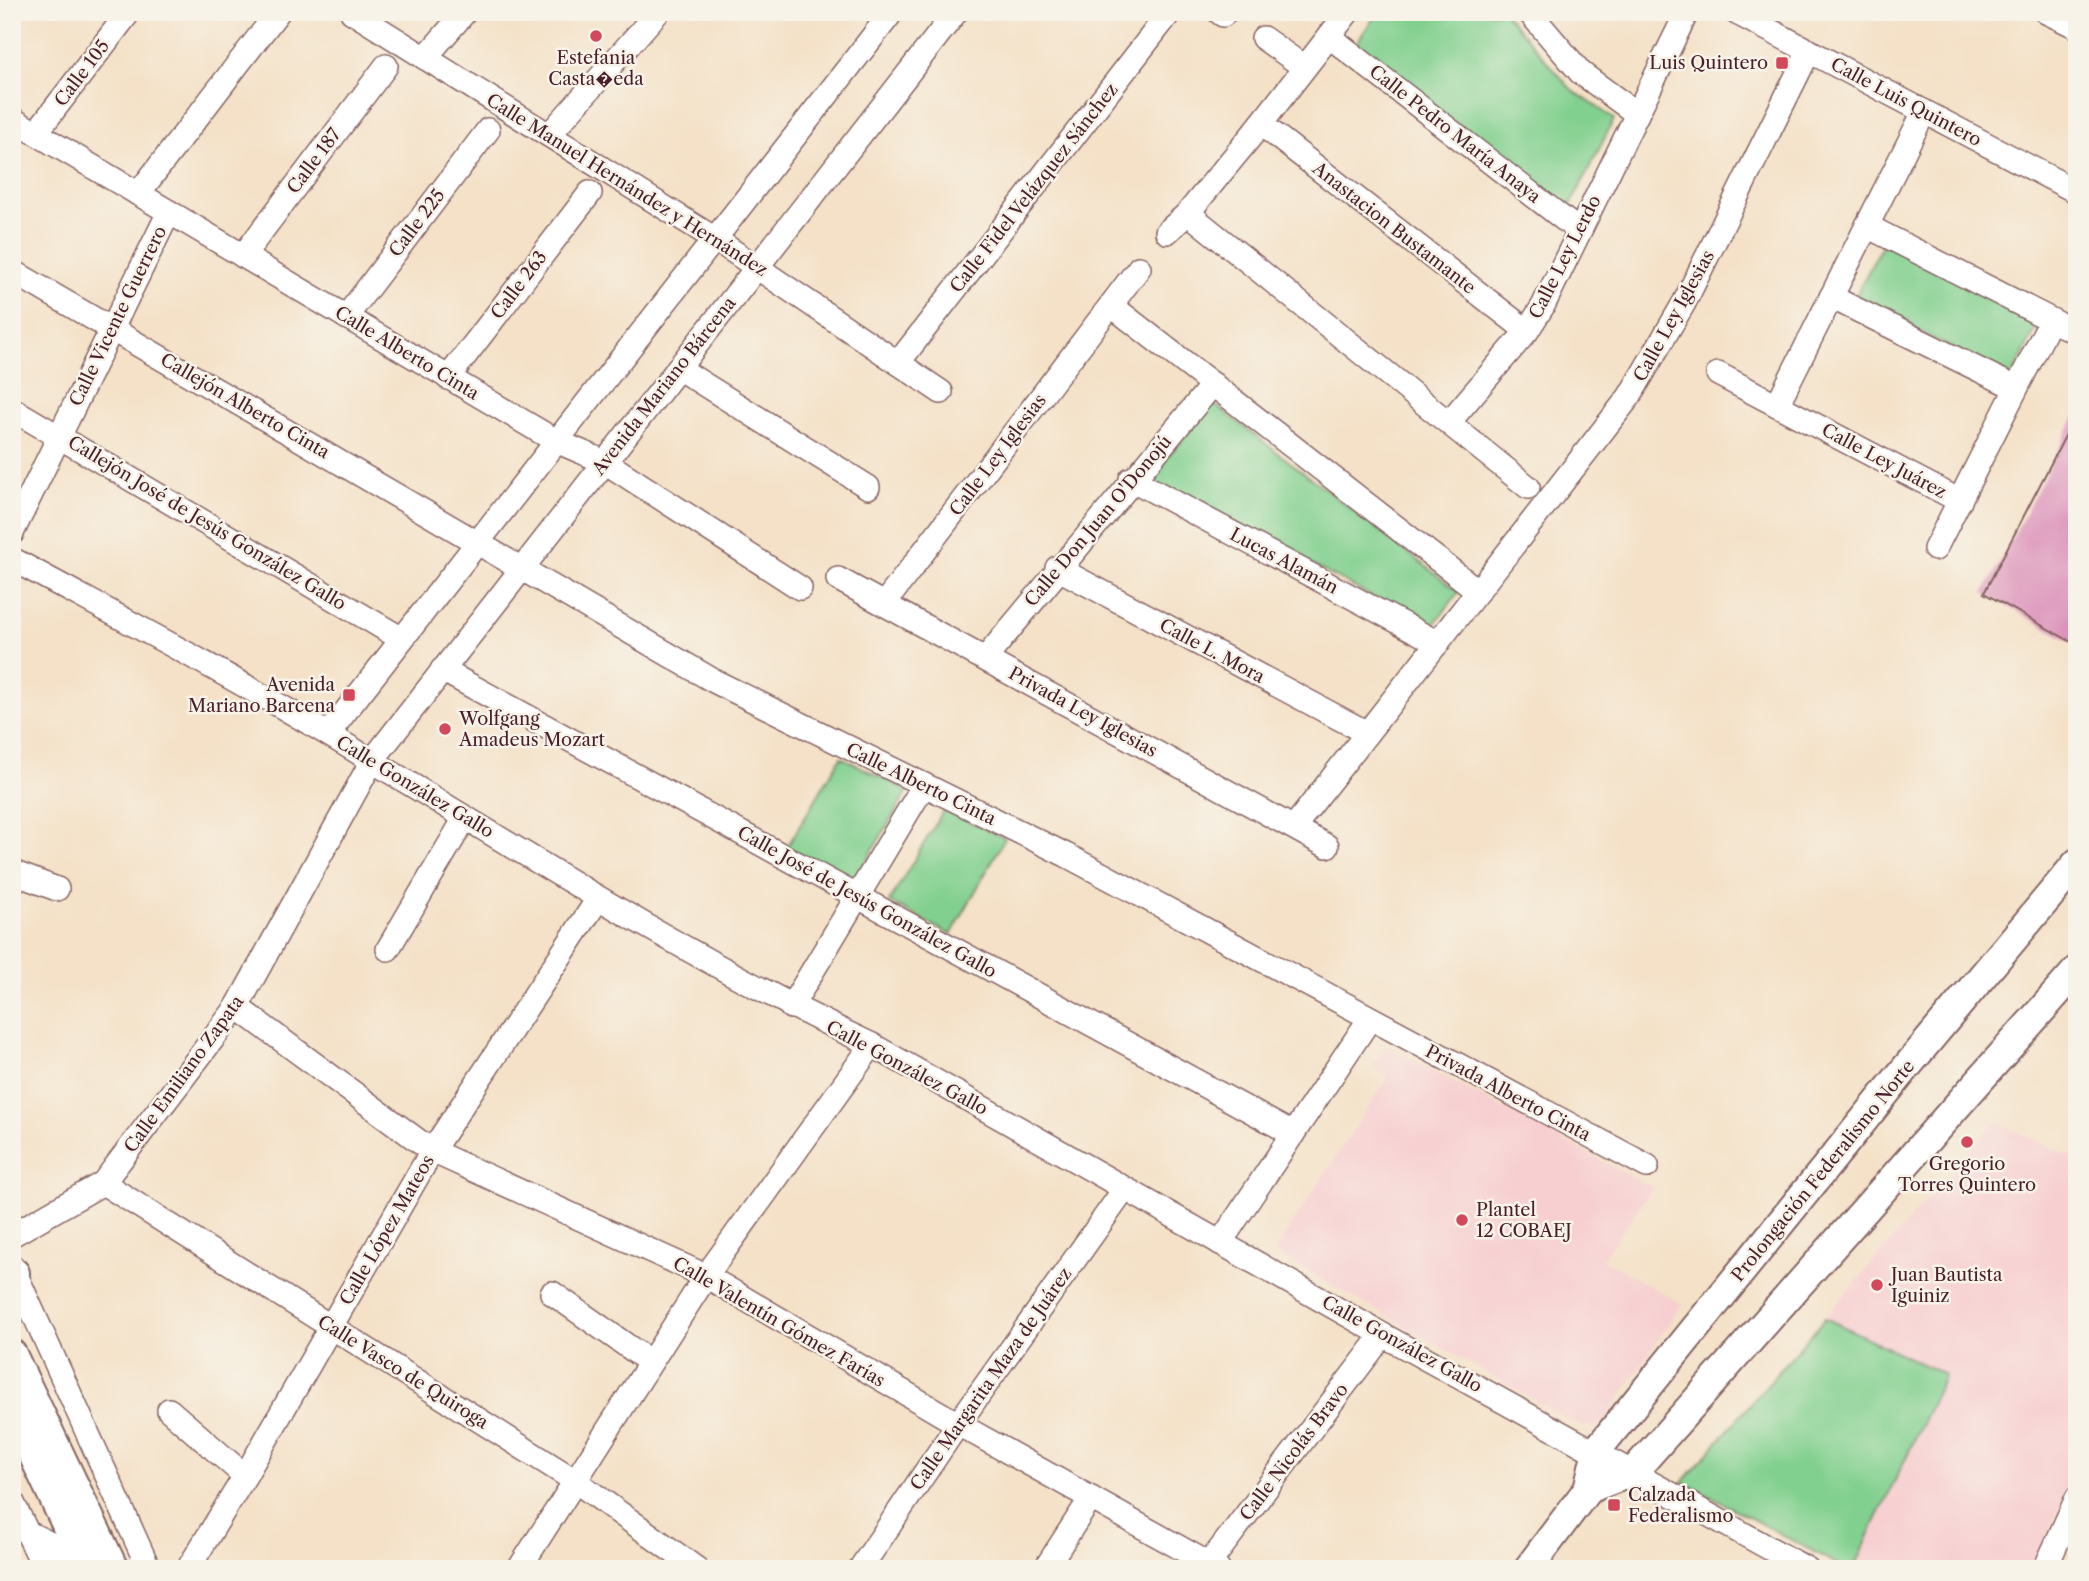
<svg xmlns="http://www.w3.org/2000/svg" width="2089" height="1581" font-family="'Libre Caslon Text',serif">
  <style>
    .built { fill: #f7cfd0 }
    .green { fill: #82d08f; stroke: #66785d; stroke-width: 2 }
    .building { fill: #da8db8 }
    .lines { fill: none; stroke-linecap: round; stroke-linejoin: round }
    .minor-casing { stroke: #866362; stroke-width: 26 }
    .major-casing { stroke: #866362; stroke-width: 32 }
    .minor { stroke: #fff; stroke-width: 23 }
    .major { stroke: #fff; stroke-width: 28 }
    .poi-dot { fill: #d1495b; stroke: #f7f3e8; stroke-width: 2.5 }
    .labels { text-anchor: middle; stroke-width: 5; stroke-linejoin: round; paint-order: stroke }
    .poi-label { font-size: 18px; fill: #4a1f2b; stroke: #f7f3e8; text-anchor: start }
    .street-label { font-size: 18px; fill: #4a1f2b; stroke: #f7f3e8 }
  </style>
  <rect width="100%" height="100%" fill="#f7f3e8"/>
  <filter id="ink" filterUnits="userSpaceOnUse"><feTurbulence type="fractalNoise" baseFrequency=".0143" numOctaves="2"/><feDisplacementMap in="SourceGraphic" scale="14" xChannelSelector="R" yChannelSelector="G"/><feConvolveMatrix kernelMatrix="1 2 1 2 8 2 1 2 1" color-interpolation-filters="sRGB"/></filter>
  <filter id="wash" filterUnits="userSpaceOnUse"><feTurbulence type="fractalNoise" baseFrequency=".00686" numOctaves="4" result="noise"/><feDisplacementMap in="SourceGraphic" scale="28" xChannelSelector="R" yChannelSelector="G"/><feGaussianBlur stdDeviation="1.57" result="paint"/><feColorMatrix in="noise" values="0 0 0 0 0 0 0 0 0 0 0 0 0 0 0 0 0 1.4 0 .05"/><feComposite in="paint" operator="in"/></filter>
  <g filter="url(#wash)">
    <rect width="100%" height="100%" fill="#f4e1c7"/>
    <g class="built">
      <polygon points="1386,1046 1653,1188 1602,1259 1682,1304 1602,1425 1582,1427 1274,1252 1388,1077 1373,1066"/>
      <polygon points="1995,1121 2077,1160 2077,1472 2030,1569 1853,1569 1945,1376 1825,1318"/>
    </g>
    <g class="green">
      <polygon points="1378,12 1504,12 1571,89 1614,119 1569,209 1354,46"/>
      <polygon points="1883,243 2040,321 2011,378 1854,299"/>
      <polygon points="1213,403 1459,592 1431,628 1149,479"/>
      <polygon points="841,757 908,791 853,883 787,847"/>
      <polygon points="944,810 1005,838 951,935 889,902"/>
      <polygon points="1825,1318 1945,1375 1853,1569 1846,1569 1683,1482"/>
    </g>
    <g id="blocks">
      <polygon class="building" points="2077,413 2077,645 1984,593"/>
    </g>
  </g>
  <g filter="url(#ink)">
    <use href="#blocks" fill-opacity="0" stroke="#866362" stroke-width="2"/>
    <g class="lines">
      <g class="minor-casing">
        <g id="minor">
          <polyline points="352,12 715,239 941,392"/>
          <polyline points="1219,12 1223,15"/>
          <polyline points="1529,12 1581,73 1637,114"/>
          <polyline points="1735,12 2077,192"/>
          <polyline points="2046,12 2077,27"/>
          <polyline points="1330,37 1579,231"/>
          <polyline points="1263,38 1304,67"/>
          <polyline points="425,58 465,12"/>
          <polyline points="12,119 556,441 605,462 800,588"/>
          <polyline points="1261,124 1527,331"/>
          <polyline points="36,133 129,12"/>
          <polyline points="549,135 658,12"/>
          <polyline points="138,194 278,12"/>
          <polyline points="1188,213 1528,487"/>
          <polyline points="1867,226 2077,333"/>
          <polyline points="1167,232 1188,213 1261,124 1348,12"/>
          <polyline points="243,256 386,66"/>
          <polyline points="12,271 714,681 1066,855 1647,1166"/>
          <polyline points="1831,297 2016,388"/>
          <polyline points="1112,306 1478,591"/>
          <polyline points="346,317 488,130"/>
          <polyline points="898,363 1170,12"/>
          <polyline points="678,368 868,487"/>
          <polyline points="1718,374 1960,501"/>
          <polyline points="448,378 590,193"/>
          <polyline points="1777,405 1924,112"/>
          <polyline points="12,409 402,639"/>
          <polyline points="1450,421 1527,331 1543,306 1687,12"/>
          <polyline points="1131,479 1438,643"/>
          <polyline points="12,533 169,212"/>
          <polyline points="1935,549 2051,320"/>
          <path d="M12,559C119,617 227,673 331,736C509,843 683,956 872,1045L1383,1335L1807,1569"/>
          <polyline points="1057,568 1367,733"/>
          <polyline points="838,579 1327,846"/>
          <polyline points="884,604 1139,268"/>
          <polyline points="985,659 1213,384"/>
          <polyline points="442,670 1293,1134"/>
          <polyline points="328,734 892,12"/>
          <polyline points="1294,827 1629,397 1684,303 1809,51"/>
          <polyline points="12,872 57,889"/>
          <polyline points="388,949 465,818"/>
          <polyline points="237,1007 432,1151 706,1276 958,1424 1218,1569"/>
          <polyline points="791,1007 924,785"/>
          <polyline points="103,1183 574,1480 697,1569"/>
          <polyline points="12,1235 103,1183 237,1007 372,761 956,12"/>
          <polyline points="1220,1243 1369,1020"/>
          <polyline points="12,1266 149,1569"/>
          <polyline points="552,1293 650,1362"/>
          <polyline points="169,1410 245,1476"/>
          <polyline points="12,1501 45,1569"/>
          <polyline points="12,1525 82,1559"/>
          <polyline points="188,1569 245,1476 432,1151 598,899"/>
          <polyline points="519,1569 706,1276 872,1045"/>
          <polyline points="860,1569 958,1424 1124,1190"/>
          <polyline points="1045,1569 1091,1498"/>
          <polyline points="1205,1569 1383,1335"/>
          <polyline points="2045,1569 2077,1498"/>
        </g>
      </g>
      <g class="major-casing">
        <g id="major">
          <polyline points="12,1272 15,1273"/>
          <polyline points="12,1354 114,1569"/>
          <polyline points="12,1410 87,1569"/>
          <polyline points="1588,1489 1634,1471 2077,970"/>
          <polyline points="1528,1569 1588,1489 1597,1450 1909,1064 2077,863"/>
        </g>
      </g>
      <use href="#minor" class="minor"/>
      <use href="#major" class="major"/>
    </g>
  </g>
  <g class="poi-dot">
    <circle cx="596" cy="36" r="7"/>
    <rect x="1775" y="56" width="14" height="14" rx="3.5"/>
    <rect x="342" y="688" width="14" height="14" rx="3.5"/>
    <circle cx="445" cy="729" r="7"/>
    <circle cx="1967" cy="1142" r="7"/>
    <circle cx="1462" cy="1220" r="7"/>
    <circle cx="1877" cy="1285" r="7"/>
    <rect x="1607" y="1498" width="14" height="14" rx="3.5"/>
  </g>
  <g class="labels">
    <g class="poi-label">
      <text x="596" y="64" text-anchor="middle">Estefania<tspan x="596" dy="21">Casta�eda</tspan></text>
      <text x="1768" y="69" text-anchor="end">Luis Quintero</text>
      <text x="335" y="691" text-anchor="end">Avenida<tspan x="335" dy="21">Mariano Barcena</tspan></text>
      <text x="459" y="725">Wolfgang<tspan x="459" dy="21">Amadeus Mozart</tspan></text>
      <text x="1967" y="1170" text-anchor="middle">Gregorio<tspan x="1967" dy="21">Torres Quintero</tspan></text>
      <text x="1476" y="1216">Plantel<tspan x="1476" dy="21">12 COBAEJ</tspan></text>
      <text x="1891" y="1281">Juan Bautista<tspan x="1891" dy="21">Iguiniz</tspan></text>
      <text x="1628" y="1501">Calzada<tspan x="1628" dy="21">Federalismo</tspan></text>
    </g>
    <g class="street-label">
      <text transform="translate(82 73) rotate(-53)" y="6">Calle 105</text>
      <text transform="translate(1906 102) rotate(28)" y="6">Calle Luis Quintero</text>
      <text transform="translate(1455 134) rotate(38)" y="6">Calle Pedro María Anaya</text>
      <text transform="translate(314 161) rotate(-53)" y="6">Calle 187</text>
      <text transform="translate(627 185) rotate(32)" y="6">Calle Manuel Hernández y Hernández</text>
      <text transform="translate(1034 188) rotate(-52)" y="6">Calle Fidel Velázquez Sánchez</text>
      <text transform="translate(417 223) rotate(-53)" y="6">Calle 225</text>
      <text transform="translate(1394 228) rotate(38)" y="6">Anastacion Bustamante</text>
      <text transform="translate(1565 257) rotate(-63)" y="6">Calle Ley Lerdo</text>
      <text transform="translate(519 285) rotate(-53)" y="6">Calle 263</text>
      <text transform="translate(118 316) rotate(-64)" y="6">Calle Vicente Guerrero</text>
      <text transform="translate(1674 316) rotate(-61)" y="6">Calle Ley Iglesias</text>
      <text transform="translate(407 353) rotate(31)" y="6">Calle Alberto Cinta</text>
      <text transform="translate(664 386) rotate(-52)" y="6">Avenida Mariano Bárcena</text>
      <text transform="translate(245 406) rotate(30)" y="6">Callejón Alberto Cinta</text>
      <text transform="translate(998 455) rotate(-53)" y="6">Calle Ley Iglesias</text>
      <text transform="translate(1884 461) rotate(28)" y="6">Calle Ley Juárez</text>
      <text transform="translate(1098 521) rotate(-50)" y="6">Calle Don Juan O'Donojú</text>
      <text transform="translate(207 523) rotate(31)" y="6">Callejón José de Jesús González Gallo</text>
      <text transform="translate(1284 561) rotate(28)" y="6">Lucas Alamán</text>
      <text transform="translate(1212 651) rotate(28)" y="6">Calle L. Mora</text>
      <text transform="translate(1083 712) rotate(29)" y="6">Privada Ley Iglesias</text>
      <text transform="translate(921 784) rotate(26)" y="6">Calle Alberto Cinta</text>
      <text transform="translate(415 787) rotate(31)" y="6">Calle González Gallo</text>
      <text transform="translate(867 902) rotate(29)" y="6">Calle José de Jesús González Gallo</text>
      <text transform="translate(907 1068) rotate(28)" y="6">Calle González Gallo</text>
      <text transform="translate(184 1074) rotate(-54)" y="6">Calle Emiliano Zapata</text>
      <text transform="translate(1508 1093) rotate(28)" y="6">Privada Alberto Cinta</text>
      <text transform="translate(1823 1171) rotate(-51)" y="6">Prolongación Federalismo Norte</text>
      <text transform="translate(387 1230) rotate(-60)" y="6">Calle López Mateos</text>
      <text transform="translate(779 1322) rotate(30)" y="6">Calle Valentín Gómez Farías</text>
      <text transform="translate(1402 1344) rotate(29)" y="6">Calle González Gallo</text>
      <text transform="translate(403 1372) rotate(32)" y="6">Calle Vasco de Quiroga</text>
      <text transform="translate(991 1379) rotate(-55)" y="6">Calle Margarita Maza de Juárez</text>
      <text transform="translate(1294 1452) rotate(-53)" y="6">Calle Nicolás Bravo</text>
    </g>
  </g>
  <rect width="2089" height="1581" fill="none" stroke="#f7f3e8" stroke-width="42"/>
</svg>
